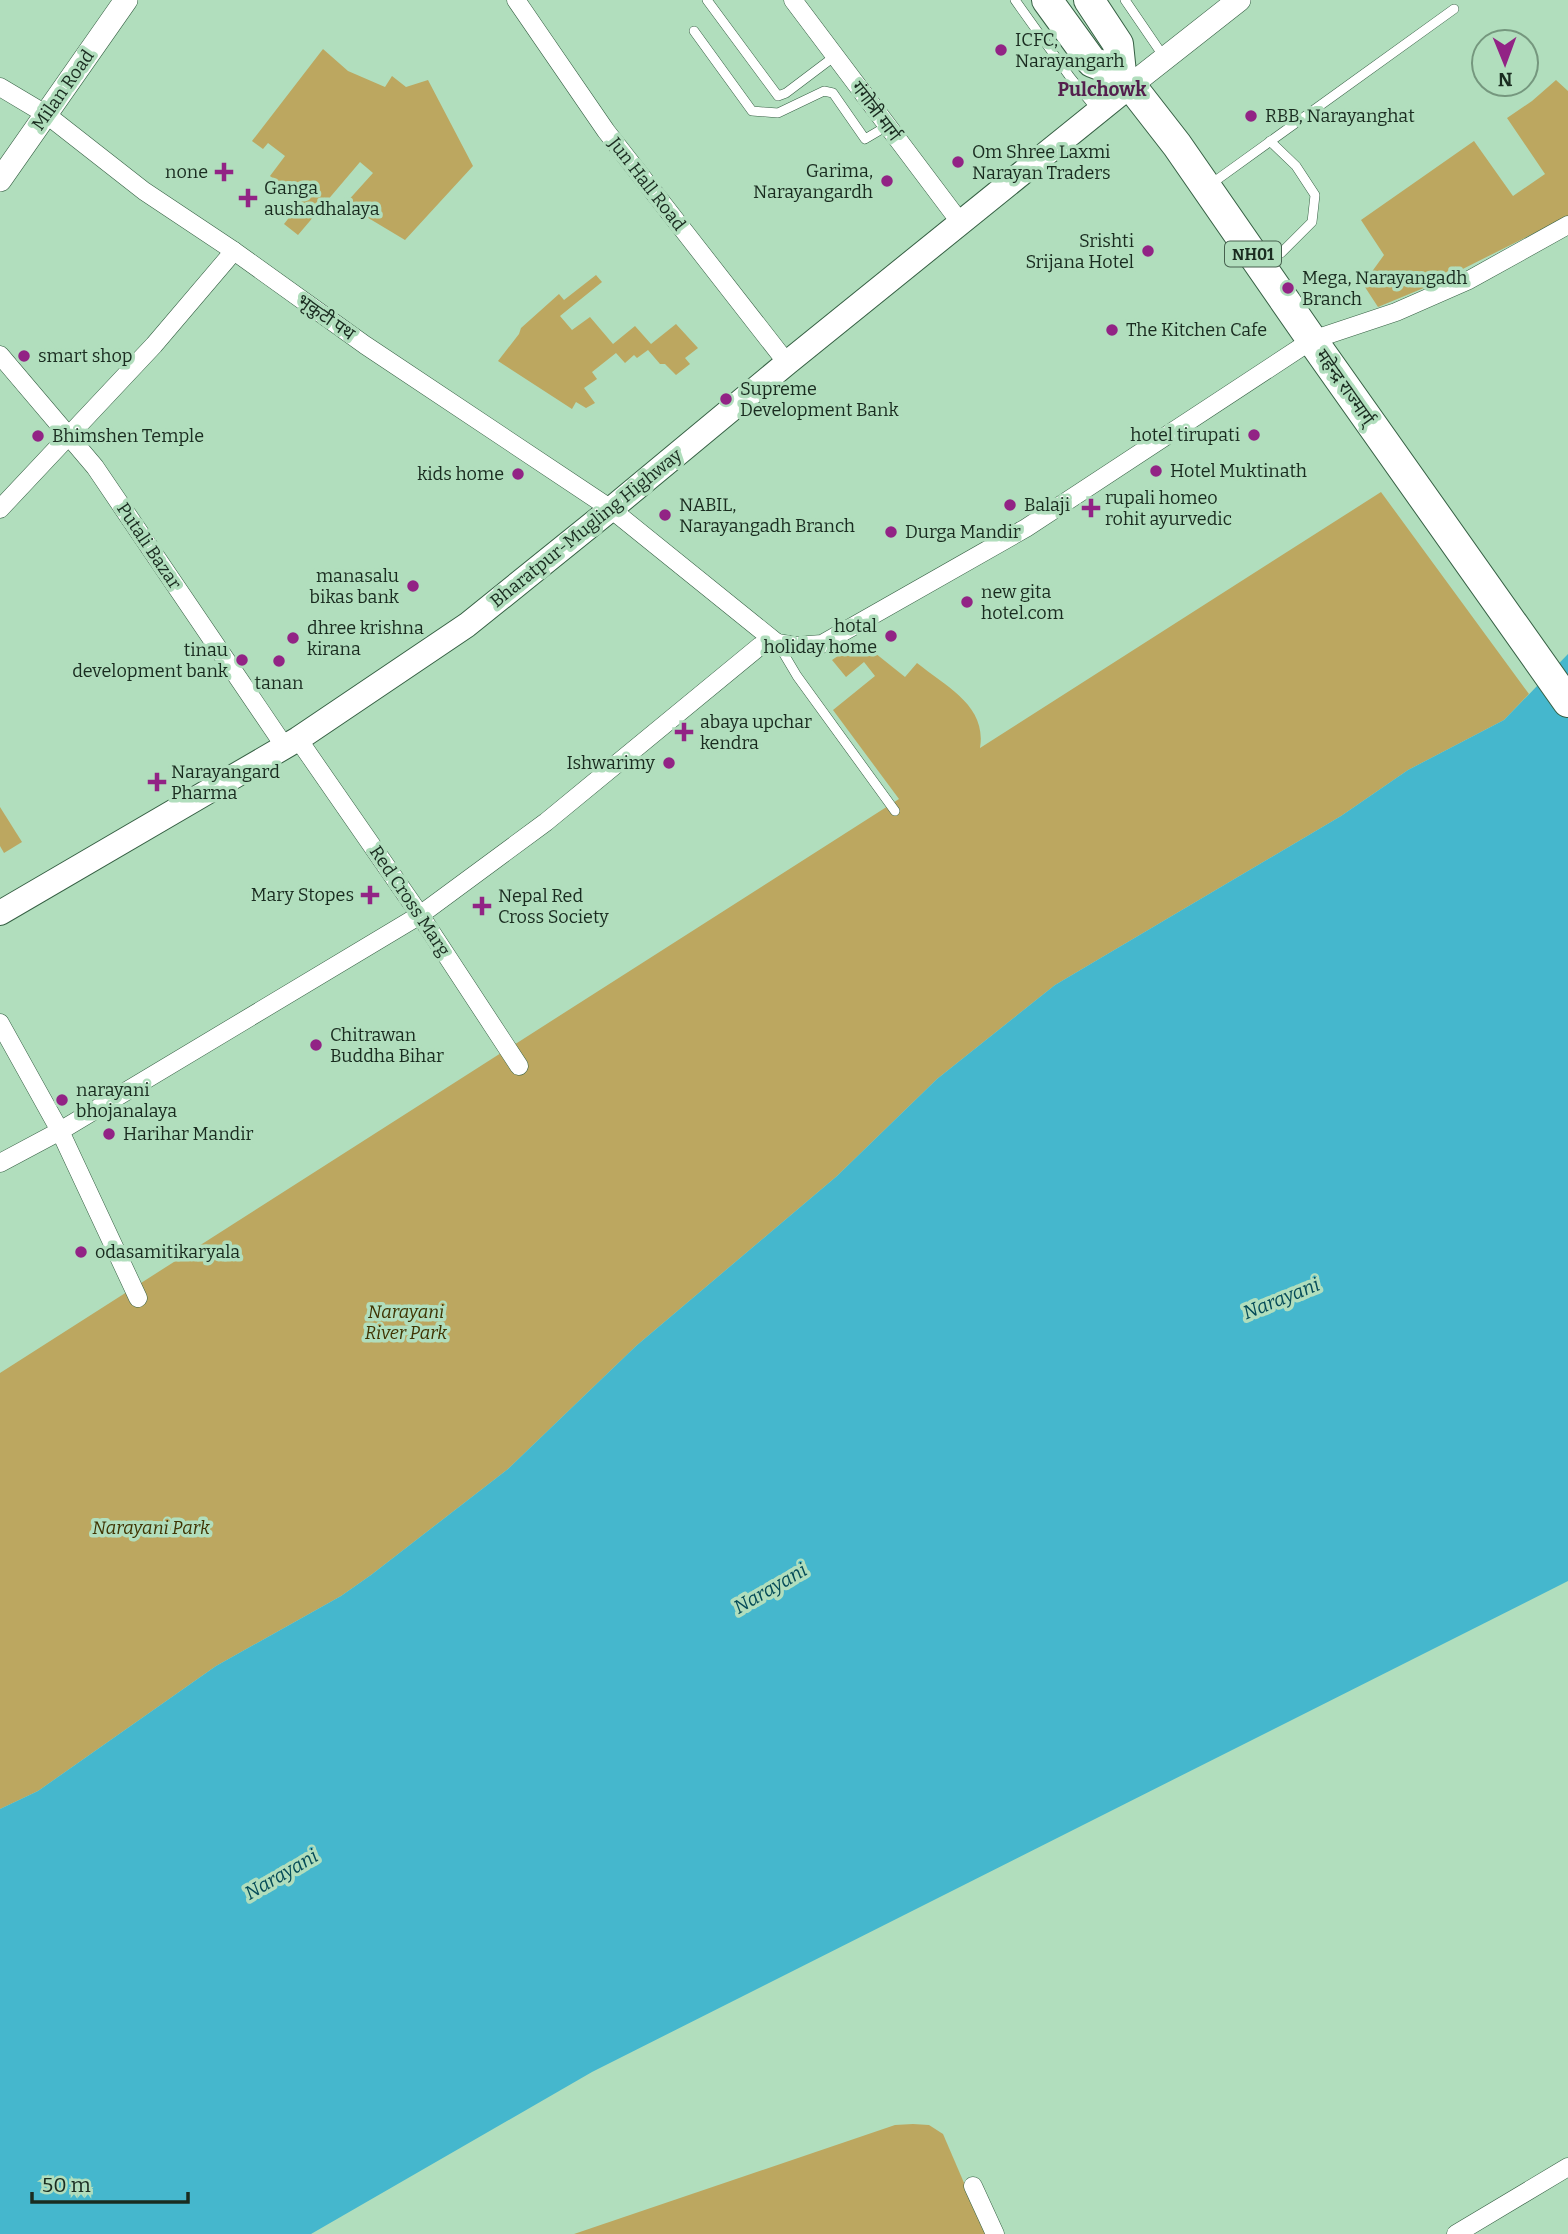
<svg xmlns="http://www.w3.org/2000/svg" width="1568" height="2234" font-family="Bitter,'Noto Sans Devanagari',serif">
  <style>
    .green { fill: #bca760 }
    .water { fill: #45b7cd }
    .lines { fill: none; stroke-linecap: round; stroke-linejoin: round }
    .service-casing { stroke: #366044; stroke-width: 10 }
    .minor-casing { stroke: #366044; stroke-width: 19 }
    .tertiary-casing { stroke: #366044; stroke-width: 24 }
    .secondary-casing { stroke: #366044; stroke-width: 26 }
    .trunk-casing { stroke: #366044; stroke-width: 32 }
    .service { stroke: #fff; stroke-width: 9 }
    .minor { stroke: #fff; stroke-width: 18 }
    .tertiary { stroke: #fff; stroke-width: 23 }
    .secondary { stroke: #fff; stroke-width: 24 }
    .trunk { stroke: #fff; stroke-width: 30 }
    .poi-dot { fill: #922385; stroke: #b1debd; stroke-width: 2.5 }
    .labels { text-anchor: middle; stroke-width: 7; stroke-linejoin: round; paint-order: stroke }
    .shield { fill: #b1debd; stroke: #47614f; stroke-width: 2 }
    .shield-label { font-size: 16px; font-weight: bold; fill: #1a2c20 }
    .poi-label { font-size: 18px; fill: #1a2c20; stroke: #b1debd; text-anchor: start }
    .street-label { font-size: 18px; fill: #1a2c20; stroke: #b1debd }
    .park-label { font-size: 18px; font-style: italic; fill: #3f3302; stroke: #b1debd }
    .neighbourhood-label { font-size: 19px; font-weight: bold; fill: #541f4d; stroke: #b1debd }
    .water-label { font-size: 19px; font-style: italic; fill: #054b58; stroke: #b1debd }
  </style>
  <rect width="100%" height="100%" fill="#b1debd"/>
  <g class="green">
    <polygon points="323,49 348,71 385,87 392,76 406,87 428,80 473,166 405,240 345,204 373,173 360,162 298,235 284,224 302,201 270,176 285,156 268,143 263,149 252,141"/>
    <polygon points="1556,80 1568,91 1568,216 1431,285 1378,307 1363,284 1384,255 1361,220 1474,141 1513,196 1545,174 1507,118 1532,101"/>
    <polygon points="596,275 602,282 560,316 572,330 590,317 613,344 635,326 651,344 676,324 698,348 685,358 690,364 676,375 665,364 660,364 648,350 637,358 634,355 625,363 616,353 592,372 597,379 584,388 595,403 586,408 576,402 572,409 498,361 519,334 521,328 559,294 564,300"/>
    <path d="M1381,492L1529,694L1504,720L1408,770L1341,816L1055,985L937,1079L837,1176L636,1346L508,1469L371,1575L341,1596L216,1666L38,1791L0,1809V1373L899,799L833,710L875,676L864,662L846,677L832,660L860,641L905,677L917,663C947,687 987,706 980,748Z"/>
    <polygon points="0,807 22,842 4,853 0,846"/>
    <polygon points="913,2124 929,2125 943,2134 986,2234 574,2234 895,2125"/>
  </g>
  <polygon class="water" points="1568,654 1568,1581 592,2072 311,2234 0,2234 0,1809 38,1791 216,1666 341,1596 371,1575 508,1469 636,1346 837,1176 937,1079 1055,985 1341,816 1408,770 1504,720"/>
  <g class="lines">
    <g class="service-casing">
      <g id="service">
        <polyline points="707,0 778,96 786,93 835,56"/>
        <polyline points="1015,0 1070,77 1097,110"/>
        <polyline points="1125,0 1164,57"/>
        <polyline points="694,31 752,111 778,113 824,91 833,93 865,139 887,126"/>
        <polyline points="1270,141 1296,166 1315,195 1312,222 1281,253"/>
        <polyline points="1211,184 1454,9"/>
        <polyline points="778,644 797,676 895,811"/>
      </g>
    </g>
    <g class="minor-casing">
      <g id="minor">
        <polyline points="516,0 606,131 787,363"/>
        <polyline points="793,0 960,222"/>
        <polyline points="0,87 47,115 144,191 234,251 365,345 611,509 777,643"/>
        <polyline points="0,355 95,467 285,747"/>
        <polyline points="0,509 154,345 234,251"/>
        <polyline points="298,739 420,915 519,1066"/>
        <polyline points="0,1023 60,1131 138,1298"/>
        <polyline points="0,1163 60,1131 420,915 546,822 760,646 777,643 796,646 822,644 1026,528 1312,340 1396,312 1469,280 1568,225"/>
        <polyline points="973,2186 995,2234"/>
        <polyline points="1456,2234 1568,2167"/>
      </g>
    </g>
    <g class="tertiary-casing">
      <g id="tertiary">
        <polyline points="1131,85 1239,0"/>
        <polyline points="0,180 126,0"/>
      </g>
    </g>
    <g class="secondary-casing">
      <polyline id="secondary" points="0,913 298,739 467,625 611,509 787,363 1131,85"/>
    </g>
    <g class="trunk-casing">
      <g id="trunk">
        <polyline points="1047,0 1092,62 1121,73 1177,145 1312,340 1568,702"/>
        <polyline points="1089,0 1118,44 1121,73"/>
      </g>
    </g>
    <use href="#service" class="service"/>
    <use href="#minor" class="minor"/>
    <use href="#tertiary" class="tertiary"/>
    <use href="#secondary" class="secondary"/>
    <use href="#trunk" class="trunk"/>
  </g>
  <g class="poi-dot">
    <circle cx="1001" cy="50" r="7"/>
    <circle cx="1251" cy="116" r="7"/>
    <circle cx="958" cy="162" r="7"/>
    <path d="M220.5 161.5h7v7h7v7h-7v7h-7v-7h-7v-7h7z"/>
    <circle cx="887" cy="181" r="7"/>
    <path d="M244.5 187.5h7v7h7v7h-7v7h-7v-7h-7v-7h7z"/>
    <circle cx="1148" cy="251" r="7"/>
    <circle cx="1288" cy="288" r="7"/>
    <circle cx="1112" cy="330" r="7"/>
    <circle cx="24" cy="356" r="7"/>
    <circle cx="726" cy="399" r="7"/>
    <circle cx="1254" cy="435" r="7"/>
    <circle cx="38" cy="436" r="7"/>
    <circle cx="1156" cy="471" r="7"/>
    <circle cx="518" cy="474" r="7"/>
    <circle cx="1010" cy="505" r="7"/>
    <path d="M1087.5 497.5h7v7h7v7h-7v7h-7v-7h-7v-7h7z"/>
    <circle cx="665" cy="515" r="7"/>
    <circle cx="891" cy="532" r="7"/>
    <circle cx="413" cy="586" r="7"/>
    <circle cx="967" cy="602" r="7"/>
    <circle cx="891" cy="636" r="7"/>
    <circle cx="293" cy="638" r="7"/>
    <circle cx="242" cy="660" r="7"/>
    <circle cx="279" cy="661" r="7"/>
    <path d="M680.5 721.5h7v7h7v7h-7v7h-7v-7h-7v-7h7z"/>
    <circle cx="669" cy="763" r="7"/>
    <path d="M153.5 771.5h7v7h7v7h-7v7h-7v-7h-7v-7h7z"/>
    <path d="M366.5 884.5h7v7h7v7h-7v7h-7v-7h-7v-7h7z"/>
    <path d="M478.5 895.5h7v7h7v7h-7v7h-7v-7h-7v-7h7z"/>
    <circle cx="316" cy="1045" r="7"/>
    <circle cx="62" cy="1100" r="7"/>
    <circle cx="109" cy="1134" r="7"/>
    <circle cx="81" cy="1252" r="7"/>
  </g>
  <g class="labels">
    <rect class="shield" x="1225" y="241.5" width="56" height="25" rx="5"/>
    <g class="shield-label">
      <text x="1253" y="260">NH01</text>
    </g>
    <g class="poi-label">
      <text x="1015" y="46">ICFC,<tspan x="1015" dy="21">Narayangarh</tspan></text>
      <text x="1265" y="122">RBB, Narayanghat</text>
      <text x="972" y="158">Om Shree Laxmi<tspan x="972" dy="21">Narayan Traders</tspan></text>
      <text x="873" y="177" text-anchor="end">Garima,<tspan x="873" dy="21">Narayangardh</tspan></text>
      <text x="208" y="178" text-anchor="end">none</text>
      <text x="264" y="194">Ganga<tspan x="264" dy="21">aushadhalaya</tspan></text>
      <text x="1134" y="247" text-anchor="end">Srishti<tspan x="1134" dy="21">Srijana Hotel</tspan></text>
      <text x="1302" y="284">Mega, Narayangadh<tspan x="1302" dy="21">Branch</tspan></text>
      <text x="1126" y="336">The Kitchen Cafe</text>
      <text x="38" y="362">smart shop</text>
      <text x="740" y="395">Supreme<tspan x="740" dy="21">Development Bank</tspan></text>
      <text x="1240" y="441" text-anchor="end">hotel tirupati</text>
      <text x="52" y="442">Bhimshen Temple</text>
      <text x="1170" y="477">Hotel Muktinath</text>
      <text x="504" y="480" text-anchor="end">kids home</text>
      <text x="1105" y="504">rupali homeo<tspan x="1105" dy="21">rohit ayurvedic</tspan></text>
      <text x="679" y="511">NABIL,<tspan x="679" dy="21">Narayangadh Branch</tspan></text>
      <text x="1024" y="511">Balaji</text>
      <text x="905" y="538">Durga Mandir</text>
      <text x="399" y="582" text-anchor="end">manasalu<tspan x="399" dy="21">bikas bank</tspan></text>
      <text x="981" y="598">new gita<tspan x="981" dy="21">hotel.com</tspan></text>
      <text x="877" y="632" text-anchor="end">hotal<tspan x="877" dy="21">holiday home</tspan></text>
      <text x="307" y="634">dhree krishna<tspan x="307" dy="21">kirana</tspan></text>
      <text x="228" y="656" text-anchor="end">tinau<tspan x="228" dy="21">development bank</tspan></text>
      <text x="279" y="689" text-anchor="middle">tanan</text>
      <text x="700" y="728">abaya upchar<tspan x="700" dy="21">kendra</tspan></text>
      <text x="655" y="769" text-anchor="end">Ishwarimy</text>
      <text x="171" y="778">Narayangard<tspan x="171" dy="21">Pharma</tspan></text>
      <text x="354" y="901" text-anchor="end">Mary Stopes</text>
      <text x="498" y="902">Nepal Red<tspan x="498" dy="21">Cross Society</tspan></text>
      <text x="330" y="1041">Chitrawan<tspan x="330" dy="21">Buddha Bihar</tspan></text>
      <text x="76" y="1096">narayani<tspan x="76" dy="21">bhojanalaya</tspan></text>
      <text x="123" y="1140">Harihar Mandir</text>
      <text x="95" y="1258">odasamitikaryala</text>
    </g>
    <g class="street-label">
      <text transform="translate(63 90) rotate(-55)" y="6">Milan Road</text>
      <text transform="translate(876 111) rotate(53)" y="6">गंगोत्री मार्ग</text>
      <text transform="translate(647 184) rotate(52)" y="6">Jun Hall Road</text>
      <text transform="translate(326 317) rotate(35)" y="6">भृकुटी पथ</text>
      <text transform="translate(1345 387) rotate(55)" y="6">महेन्द्र राज्मार्ग्</text>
      <text transform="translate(586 528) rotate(-39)" y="6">Bharatpur-Mugling Highway</text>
      <text transform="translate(149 546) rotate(56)" y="6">Putali Bazar</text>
      <text transform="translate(410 901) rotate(56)" y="6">Red Cross Marg</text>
    </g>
    <g class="park-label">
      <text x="406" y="1318">Narayani<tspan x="406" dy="21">River Park</tspan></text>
      <text x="151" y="1534">Narayani Park</text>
    </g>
    <g class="neighbourhood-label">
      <text x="1102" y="96">Pulchowk</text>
    </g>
    <g class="water-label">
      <text transform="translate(1281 1298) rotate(-22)" y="7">Narayani</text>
      <text transform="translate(770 1588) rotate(-30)" y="7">Narayani</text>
      <text transform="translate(281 1874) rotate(-30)" y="7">Narayani</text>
    </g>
  </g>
  <g transform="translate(1505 63) rotate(179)"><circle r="33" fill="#b1debd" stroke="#75977e" stroke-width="2"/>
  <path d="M0-5L12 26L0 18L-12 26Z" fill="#922385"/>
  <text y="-10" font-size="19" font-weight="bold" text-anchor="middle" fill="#1a2c20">N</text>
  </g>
  <path d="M32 2192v10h156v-10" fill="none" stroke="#1a2c20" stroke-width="3.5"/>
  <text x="42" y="2192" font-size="21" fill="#1a2c20" stroke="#b1debd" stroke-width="5" paint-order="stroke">50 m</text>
</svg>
